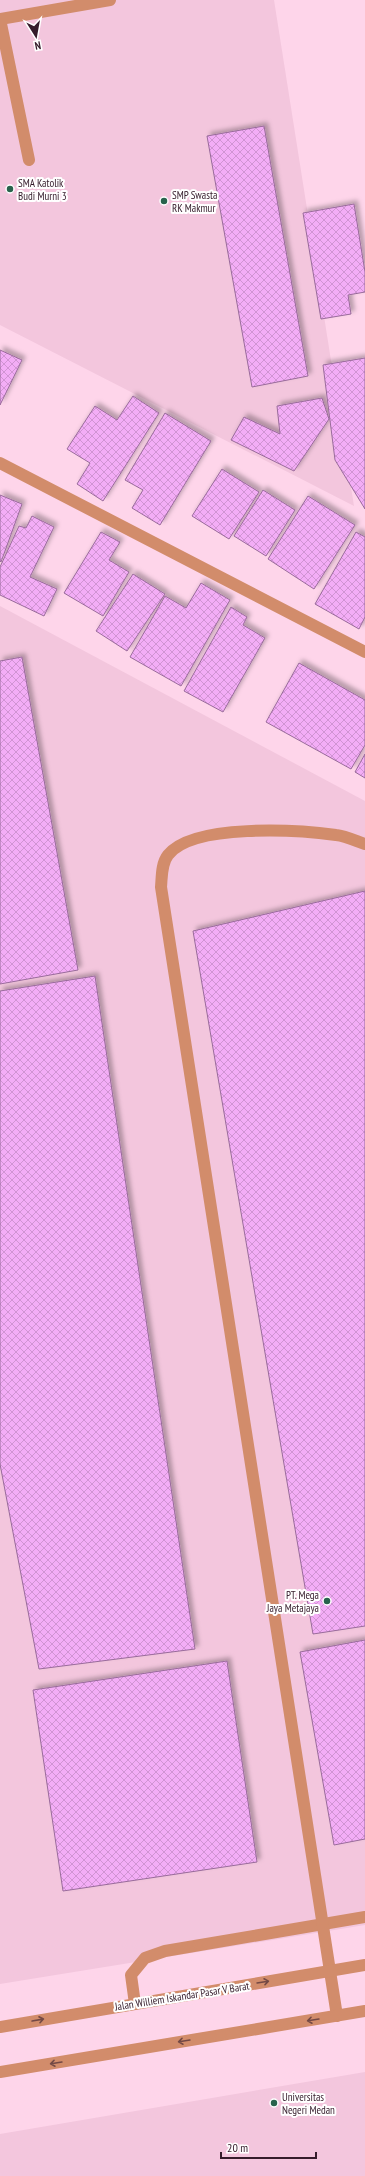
<svg xmlns="http://www.w3.org/2000/svg" width="365" height="2176" font-family="'PT Sans Narrow',sans-serif">
  <style>
    .built { fill: #f3c6dd }
    .building { fill: url(#building-cross-hatch); stroke: #996b9b; filter: url(#shadow) }
    .lines { fill: none; stroke-linecap: round; stroke-linejoin: round }
    .minor { stroke: #d28c6b; stroke-width: 12 }
    .oneway { stroke: #744945 }
    .poi-dot { fill: #28624c; stroke: #fff; stroke-width: 1.5 }
    .labels { text-anchor: middle; stroke-width: 4; stroke-linejoin: round; paint-order: stroke }
    .poi-label { font-size: 11px; fill: #351c2b; stroke: #fff; text-anchor: start }
    .street-label { font-size: 11px; fill: #351c2b; stroke: #fff }
  </style>
  <defs>
    <pattern id="building-cross-hatch" width="8" height="8" patternUnits="userSpaceOnUse"><rect width="8" height="8" fill="#f3adf6"/><path d="M0 0l8 8M0 8l8-8" fill="none" stroke="#d194d3"/></pattern>
    <filter id="shadow"><feDropShadow dx="3.5" dy="-3.5" stdDeviation="2" flood-color="#0004"/></filter>
  </defs>
  <rect width="100%" height="100%" fill="#fed5ea"/>
  <g class="built">
    <polygon points="0,0 274,0 354,506 0,325"/>
    <polygon points="0,606 365,801 365,1925 0,1984"/>
    <polygon points="365,2072 365,2176 0,2176 0,2134"/>
  </g>
  <g class="building">
    <polygon points="264,126 308,376 252,387 207,136"/>
    <polygon points="354,204 365,272 365,292 348,295 351,314 321,319 303,213"/>
    <polygon points="0,350 22,360 0,405"/>
    <polygon points="365,358 365,509 335,460 323,365"/>
    <polygon points="133,396 159,413 103,501 77,484 90,463 67,449 95,406 117,420"/>
    <polygon points="322,398 329,419 294,471 231,440 244,417 280,434 277,406"/>
    <polygon points="165,413 211,441 160,525 132,508 143,490 125,480"/>
    <polygon points="222,469 259,492 229,539 192,516"/>
    <polygon points="263,490 295,510 266,556 234,536"/>
    <polygon points="0,495 22,504 1,562 0,561"/>
    <polygon points="308,496 355,525 314,589 268,559"/>
    <polygon points="32,516 54,527 30,577 57,589 44,616 0,595 0,567 19,526 26,528"/>
    <polygon points="101,532 120,542 109,560 129,572 103,616 64,593"/>
    <polygon points="356,532 365,537 365,617 359,629 315,604"/>
    <polygon points="133,574 165,594 127,651 96,631"/>
    <polygon points="201,583 230,600 181,686 130,657 165,596 186,608"/>
    <polygon points="231,607 247,617 243,625 265,638 223,712 184,691"/>
    <polygon points="22,657 78,970 0,984 0,661"/>
    <polygon points="299,663 365,700 365,745 351,769 266,722"/>
    <polygon points="365,754 365,778 355,772"/>
    <polygon points="365,891 365,1626 313,1634 193,931"/>
    <polygon points="95,976 195,1649 39,1669 0,1464 0,991"/>
    <polygon points="365,1640 365,1839 334,1845 300,1652"/>
    <polygon points="227,1661 257,1862 63,1891 33,1690"/>
  </g>
  <g class="lines">
    <g class="minor">
      <polyline points="0,19 29,160"/>
      <polyline points="0,19 110,0"/>
      <polyline points="0,463 365,652"/>
      <polyline points="135,2004 131,1975 145,1958 165,1951 365,1917"/>
      <path d="M337,2016L161,887C162,877 161,864 168,855C193,823 298,830 336,835C346,836 356,841 365,844"/>
      <polyline points="0,2027 365,1965"/>
      <polyline points="0,2072 365,2011"/>
    </g>
  </g>
  <defs><path id="oneway-shaft" d="M-6 0H5M1.5-3L5.5 0L1.5 3" fill="none" stroke-width="1.6" stroke-linecap="round" stroke-linejoin="round"/></defs>
  <g class="oneway">
    <use href="#oneway-shaft" transform="translate(263 1982) rotate(-9)"/>
    <use href="#oneway-shaft" transform="translate(38 2020) rotate(-10)"/>
    <use href="#oneway-shaft" transform="translate(313 2020) rotate(171)"/>
    <use href="#oneway-shaft" transform="translate(184 2041) rotate(171)"/>
    <use href="#oneway-shaft" transform="translate(56 2063) rotate(171)"/>
  </g>
  <g class="poi-dot">
    <circle cx="10" cy="189" r="4"/>
    <circle cx="164" cy="201" r="4"/>
    <circle cx="327" cy="1601" r="4"/>
    <circle cx="274" cy="2103" r="4"/>
  </g>
  <g class="labels">
    <g class="poi-label">
      <text x="18" y="187">SMA Katolik<tspan x="18" dy="13">Budi Murni 3</tspan></text>
      <text x="172" y="199">SMP Swasta<tspan x="172" dy="13">RK Makmur</tspan></text>
      <text x="319" y="1599" text-anchor="end">PT. Mega<tspan x="319" dy="13">Jaya Metajaya</tspan></text>
      <text x="282" y="2101">Universitas<tspan x="282" dy="13">Negeri Medan</tspan></text>
    </g>
    <g class="street-label">
      <text transform="translate(182 1996) rotate(-9)" y="4">Jalan Williem Iskandar Pasar V Barat</text>
    </g>
  </g>
  <g transform="translate(36 36) rotate(169)" stroke="#ffffff" stroke-width="3" paint-order="stroke">
  <path d="M0-3L7 15L0 10L-7 15Z" fill="#351c2b"/>
  <text y="-6" font-size="11" font-weight="bold" text-anchor="middle" fill="#351c2b">N</text>
  </g>
  <path d="M221 2152v6h95v-6" fill="none" stroke="#351c2b" stroke-width="2"/>
  <text x="227" y="2152" font-size="12" fill="#351c2b" stroke="#ffffff" stroke-width="3" paint-order="stroke">20 m</text>
</svg>
